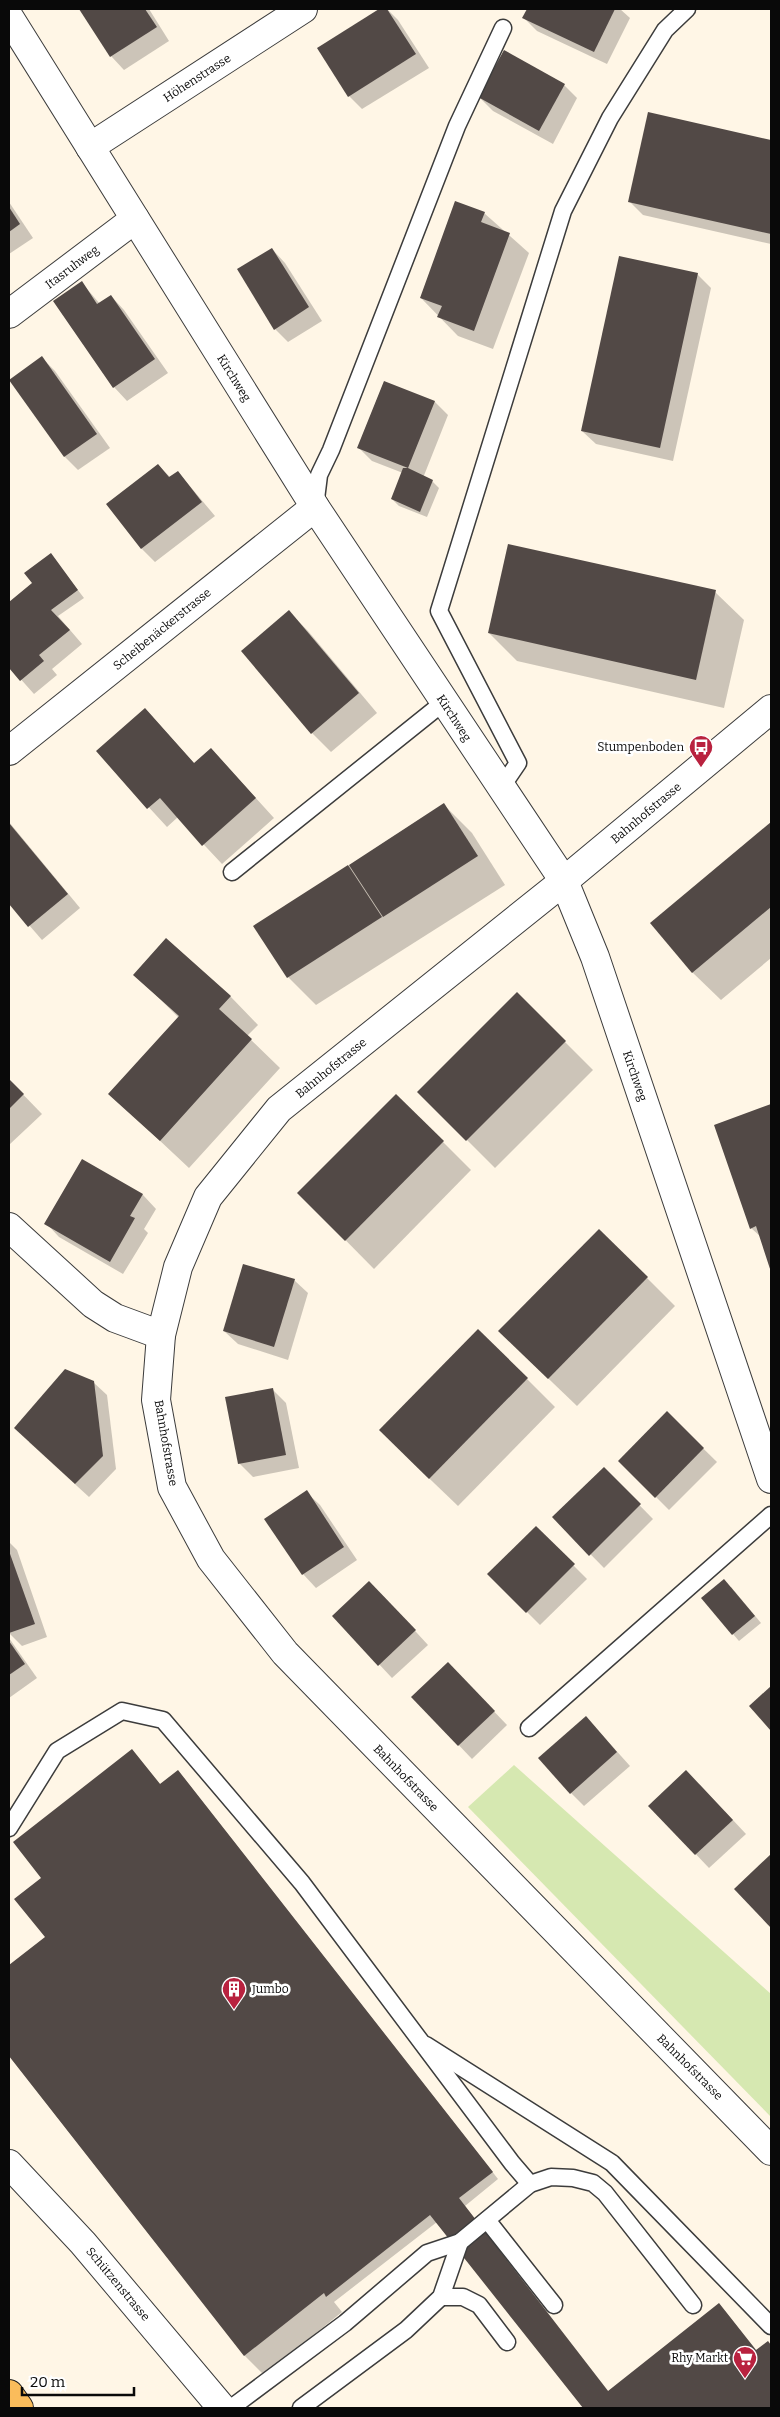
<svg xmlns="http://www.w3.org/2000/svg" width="780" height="2417" font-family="Bitter,serif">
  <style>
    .green { fill: #d6e8b1 }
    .shadow { fill: #0003 }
    .building { fill: #524946 }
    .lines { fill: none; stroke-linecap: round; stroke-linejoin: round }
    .service-casing { stroke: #3c3c3c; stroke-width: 19 }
    .minor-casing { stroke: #3c3c3c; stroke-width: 30 }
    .tertiary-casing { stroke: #3c3c3c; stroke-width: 30 }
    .primary-casing { stroke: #1a1a1a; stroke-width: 30 }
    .service { stroke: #fff; stroke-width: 16 }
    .minor { stroke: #fff; stroke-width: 28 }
    .tertiary { stroke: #fff; stroke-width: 28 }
    .primary { stroke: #fabc5b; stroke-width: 28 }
    .labels { text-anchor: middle; stroke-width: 5; stroke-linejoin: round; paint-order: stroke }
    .street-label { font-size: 12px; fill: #090909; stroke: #fff }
    .poi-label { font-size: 12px; fill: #090909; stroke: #fff; text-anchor: end }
  </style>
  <rect width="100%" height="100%" fill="#fff6e6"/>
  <polygon class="green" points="514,1765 771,1994 771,2117 468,1807"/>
  <g class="shadow">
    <polygon points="80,9 149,9 169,41 124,70 111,56"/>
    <polygon points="381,9 387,9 398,20 429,68 362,109 349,96 319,48"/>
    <polygon points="528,9 620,9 630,18 607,64 537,31 524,18"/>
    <polygon points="564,85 577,98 553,144 493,111 479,97"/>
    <polygon points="649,114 771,141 771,244 643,215 630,202"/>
    <polygon points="9,202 33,238 9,254"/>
    <polygon points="484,213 529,253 493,349 458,336 421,298"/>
    <polygon points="272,249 285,263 322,321 288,342 275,329"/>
    <polygon points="697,274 711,288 673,461 596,444 582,431"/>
    <polygon points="82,283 100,304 111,296 124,310 168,373 127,401 114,387"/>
    <polygon points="42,358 55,371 110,448 78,470 65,457 11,380"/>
    <polygon points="384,382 435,402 448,415 423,478 432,481 439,488 427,517 399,506 392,499 403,473 372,461 358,447"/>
    <polygon points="158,465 171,478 178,472 215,516 155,562 142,549 108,504"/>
    <polygon points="51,555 84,598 58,616 82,644 52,669 57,675 34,694 9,666 9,603 33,583"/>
    <polygon points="715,592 744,620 724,708 517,661 489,633"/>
    <polygon points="289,612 308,631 377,713 331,752 312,733"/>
    <polygon points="145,709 195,764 211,749 274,818 222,864 178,817 167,827 97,751"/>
    <polygon points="444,805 472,833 505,885 316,1005 288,977 254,926"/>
    <polygon points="9,822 80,908 42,940 9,902"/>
    <polygon points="771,824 771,958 721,1000 692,972 652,923"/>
    <polygon points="135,974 230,996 258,1025 247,1036 280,1068 189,1168 110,1094 179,1018"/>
    <polygon points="517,994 593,1070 495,1168 419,1092"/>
    <polygon points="9,1080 42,1114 9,1145"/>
    <polygon points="396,1095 471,1170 374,1269 299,1193"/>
    <polygon points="771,1106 771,1270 761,1237 751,1228 715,1125"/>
    <polygon points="83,1161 143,1195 156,1209 144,1229 148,1233 123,1274 59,1237 46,1223"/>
    <polygon points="647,1278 675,1306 577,1406 528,1359"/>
    <polygon points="294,1280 308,1293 288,1360 238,1344 224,1331"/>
    <polygon points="527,1379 555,1407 458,1506 409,1459"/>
    <polygon points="93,1382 107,1395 116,1469 89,1497 29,1442"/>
    <polygon points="273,1390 286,1403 299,1468 253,1477 239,1463"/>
    <polygon points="667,1413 717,1462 669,1510 620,1461"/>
    <polygon points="604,1469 653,1519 604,1568 554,1517"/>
    <polygon points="306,1492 320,1505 357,1560 316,1588 303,1574"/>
    <polygon points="536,1528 587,1579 540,1625 489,1574"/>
    <polygon points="9,1542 17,1550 47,1637 22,1646 9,1633"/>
    <polygon points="731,1587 761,1623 739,1641 702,1598"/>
    <polygon points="383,1596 428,1645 392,1678 334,1616"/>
    <polygon points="9,1638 37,1678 9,1698"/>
    <polygon points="461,1677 507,1725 472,1759 413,1697"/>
    <polygon points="586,1717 630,1766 584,1806 571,1793"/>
    <polygon points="132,1750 161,1785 184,1778 498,2179 465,2206 609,2392 725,2311 757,2351 768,2342 771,2346 771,2408 585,2408 437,2222 334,2302 342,2312 264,2375 245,2356 9,2056 9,1967 46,1938 42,1878"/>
    <polygon points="700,1785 746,1834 709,1868 650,1806"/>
    <polygon points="771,1855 771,1926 736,1889"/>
  </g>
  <g class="building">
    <polygon points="79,9 145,9 157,27 110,57"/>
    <polygon points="379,9 387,9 416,54 348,97 317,48"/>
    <polygon points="527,9 615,9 594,52 522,18"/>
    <polygon points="504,50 565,84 539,131 478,97"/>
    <polygon points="648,112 771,140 771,234 628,202"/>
    <polygon points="455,201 485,212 481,222 510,233 474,331 437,317 442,306 420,298"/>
    <polygon points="9,207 20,224 9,232"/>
    <polygon points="272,248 309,307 274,330 237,269"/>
    <polygon points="619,256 698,273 660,448 581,431"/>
    <polygon points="82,281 97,304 111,295 155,359 113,388 53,301"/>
    <polygon points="42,356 97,434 64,457 9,380"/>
    <polygon points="384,381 435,401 408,468 433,480 420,512 391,499 403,468 408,468 357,448"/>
    <polygon points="158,464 169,477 178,471 202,502 141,549 106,504"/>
    <polygon points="508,544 716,590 696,680 488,633"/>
    <polygon points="51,553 78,590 51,610 70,630 39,655 44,661 20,681 9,668 9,602 32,583 24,573"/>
    <polygon points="289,610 359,693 311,734 241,651"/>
    <polygon points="145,708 194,763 211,748 256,798 202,846 160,798 147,809 96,751"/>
    <polygon points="444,803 478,856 383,917 349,865"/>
    <polygon points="771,822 771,907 692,973 650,923"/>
    <polygon points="9,823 68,894 28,927 9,904"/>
    <polygon points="348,865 382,917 287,978 253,926"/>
    <polygon points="166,938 231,996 219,1009 252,1039 160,1141 108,1094 179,1016 133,975"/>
    <polygon points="517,992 566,1041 466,1141 417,1092"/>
    <polygon points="9,1079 24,1094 9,1109"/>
    <polygon points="396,1094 444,1141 345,1241 297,1193"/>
    <polygon points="771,1104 771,1272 756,1226 750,1229 714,1125"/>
    <polygon points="82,1159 143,1194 130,1216 135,1218 110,1262 44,1224"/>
    <polygon points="599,1229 648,1277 548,1379 498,1331"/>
    <polygon points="243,1264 295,1279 274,1347 223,1331"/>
    <polygon points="478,1329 528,1378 429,1479 379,1430"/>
    <polygon points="65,1369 94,1381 103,1456 75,1484 14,1428"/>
    <polygon points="273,1388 286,1455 238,1464 225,1397"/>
    <polygon points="667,1411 704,1448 655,1498 618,1461"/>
    <polygon points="604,1467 641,1504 589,1556 552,1517"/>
    <polygon points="307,1490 344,1547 302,1575 264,1519"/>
    <polygon points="536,1526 575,1564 526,1613 487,1574"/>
    <polygon points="9,1551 35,1624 9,1633"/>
    <polygon points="724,1579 755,1616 732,1635 701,1598"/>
    <polygon points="369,1581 416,1630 378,1666 332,1616"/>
    <polygon points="9,1641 25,1664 9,1675"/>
    <polygon points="448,1662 495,1711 458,1746 411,1697"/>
    <polygon points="771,1686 771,1731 749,1706"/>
    <polygon points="586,1716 617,1752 570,1794 538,1758"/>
    <polygon points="132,1749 160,1784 178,1770 493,2172 459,2198 608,2391 719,2303 756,2350 768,2341 771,2345 771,2408 583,2408 430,2215 326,2297 324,2293 244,2356 9,2056 9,1965 45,1937 14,1899 41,1878 13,1842"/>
    <polygon points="686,1770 733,1820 695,1855 648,1806"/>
    <polygon points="771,1854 771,1928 734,1889"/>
  </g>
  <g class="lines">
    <g class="service-casing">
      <g id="service">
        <polyline points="315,507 319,475 331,450 457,126 503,28"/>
        <polyline points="501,788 518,763 439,611 563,211 610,118 665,30 687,9"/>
        <polyline points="232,872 444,702"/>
        <polyline points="529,1728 771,1515"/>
        <polyline points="9,1828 57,1751 122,1711 163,1720 302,1883 512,2163 530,2184"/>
        <polyline points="426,2045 612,2163 771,2326"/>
        <polyline points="487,2220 554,2305"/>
        <polyline points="441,2297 463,2297 479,2305 507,2342"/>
        <polyline points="231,2408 345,2323 427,2253 460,2242 530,2184 551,2177 573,2178 593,2183 605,2193 693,2305"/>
        <polyline points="301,2408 406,2330 441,2297 460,2242"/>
      </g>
    </g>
    <g class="minor-casing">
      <g id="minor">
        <polyline points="9,17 315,507 564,881 595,957 771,1479"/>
        <polyline points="90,147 303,9"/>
        <polyline points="9,314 135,219"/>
        <polyline points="9,751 315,507"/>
        <polyline points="9,1227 93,1304 115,1318 161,1335"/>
        <polyline points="9,2164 83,2243 222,2408"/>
      </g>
    </g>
    <g class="tertiary-casing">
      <polyline id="tertiary" points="771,709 564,881 279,1109 208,1197 178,1267 161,1335 156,1400 172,1487 211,1559 285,1653 771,2151"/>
    </g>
    <g class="primary-casing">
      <polyline id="primary" points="9,2394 19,2408"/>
    </g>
    <use href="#service" class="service"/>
    <use href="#minor" class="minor"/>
    <use href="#tertiary" class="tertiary"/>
    <use href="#primary" class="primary"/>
  </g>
  <defs>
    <g id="bus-pin" transform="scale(1.25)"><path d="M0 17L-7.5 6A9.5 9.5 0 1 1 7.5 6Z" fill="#b9223f" stroke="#fff"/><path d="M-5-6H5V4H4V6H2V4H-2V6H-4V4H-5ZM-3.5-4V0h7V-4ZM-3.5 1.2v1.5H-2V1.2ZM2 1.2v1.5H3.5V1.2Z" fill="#fff"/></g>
    <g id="building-pin" transform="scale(1.25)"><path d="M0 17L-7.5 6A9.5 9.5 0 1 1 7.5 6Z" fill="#b9223f" stroke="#fff"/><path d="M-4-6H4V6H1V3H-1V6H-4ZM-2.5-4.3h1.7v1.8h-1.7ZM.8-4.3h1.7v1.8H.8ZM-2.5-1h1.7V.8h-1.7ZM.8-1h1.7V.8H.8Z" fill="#fff"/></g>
    <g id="supermarket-pin" transform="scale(1.25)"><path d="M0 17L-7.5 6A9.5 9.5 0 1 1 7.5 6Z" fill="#b9223f" stroke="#fff"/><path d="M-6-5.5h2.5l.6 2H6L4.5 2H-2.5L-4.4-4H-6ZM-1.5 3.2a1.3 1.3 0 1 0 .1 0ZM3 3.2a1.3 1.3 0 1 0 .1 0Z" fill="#fff"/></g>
  </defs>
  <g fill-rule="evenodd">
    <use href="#bus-pin" x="701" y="747"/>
    <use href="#building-pin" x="234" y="1989"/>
    <use href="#supermarket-pin" x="745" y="2358"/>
  </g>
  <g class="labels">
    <g class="street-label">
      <text transform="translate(197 78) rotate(-33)" y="4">Höhenstrasse</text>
      <text transform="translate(72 267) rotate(-37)" y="4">Itasruhweg</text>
      <text transform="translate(234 378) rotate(58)" y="4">Kirchweg</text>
      <text transform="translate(162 629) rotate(-39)" y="4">Scheibenäckerstrasse</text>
      <text transform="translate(454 718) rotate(57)" y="4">Kirchweg</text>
      <text transform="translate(646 813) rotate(-40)" y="4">Bahnhofstrasse</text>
      <text transform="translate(331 1068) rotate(-39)" y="4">Bahnhofstrasse</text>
      <text transform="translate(635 1076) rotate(71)" y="4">Kirchweg</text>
      <text transform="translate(166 1443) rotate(80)" y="4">Bahnhofstrasse</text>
      <text transform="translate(406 1778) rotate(46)" y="4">Bahnhofstrasse</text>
      <text transform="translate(690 2067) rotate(45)" y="4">Bahnhofstrasse</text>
      <text transform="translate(118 2284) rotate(50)" y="4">Schützenstrasse</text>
    </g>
    <g class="poi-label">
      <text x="684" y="751">Stumpenboden</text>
      <text x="252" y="1993" text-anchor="start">Jumbo</text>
      <text x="728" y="2362">Rhy Markt</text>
    </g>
  </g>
  <rect width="780" height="2417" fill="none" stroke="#090909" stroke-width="20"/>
  <path d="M22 2387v8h112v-8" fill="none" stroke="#090909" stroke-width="2.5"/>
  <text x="30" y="2387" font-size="15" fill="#090909" stroke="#ffffff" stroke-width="4" paint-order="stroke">20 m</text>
</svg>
